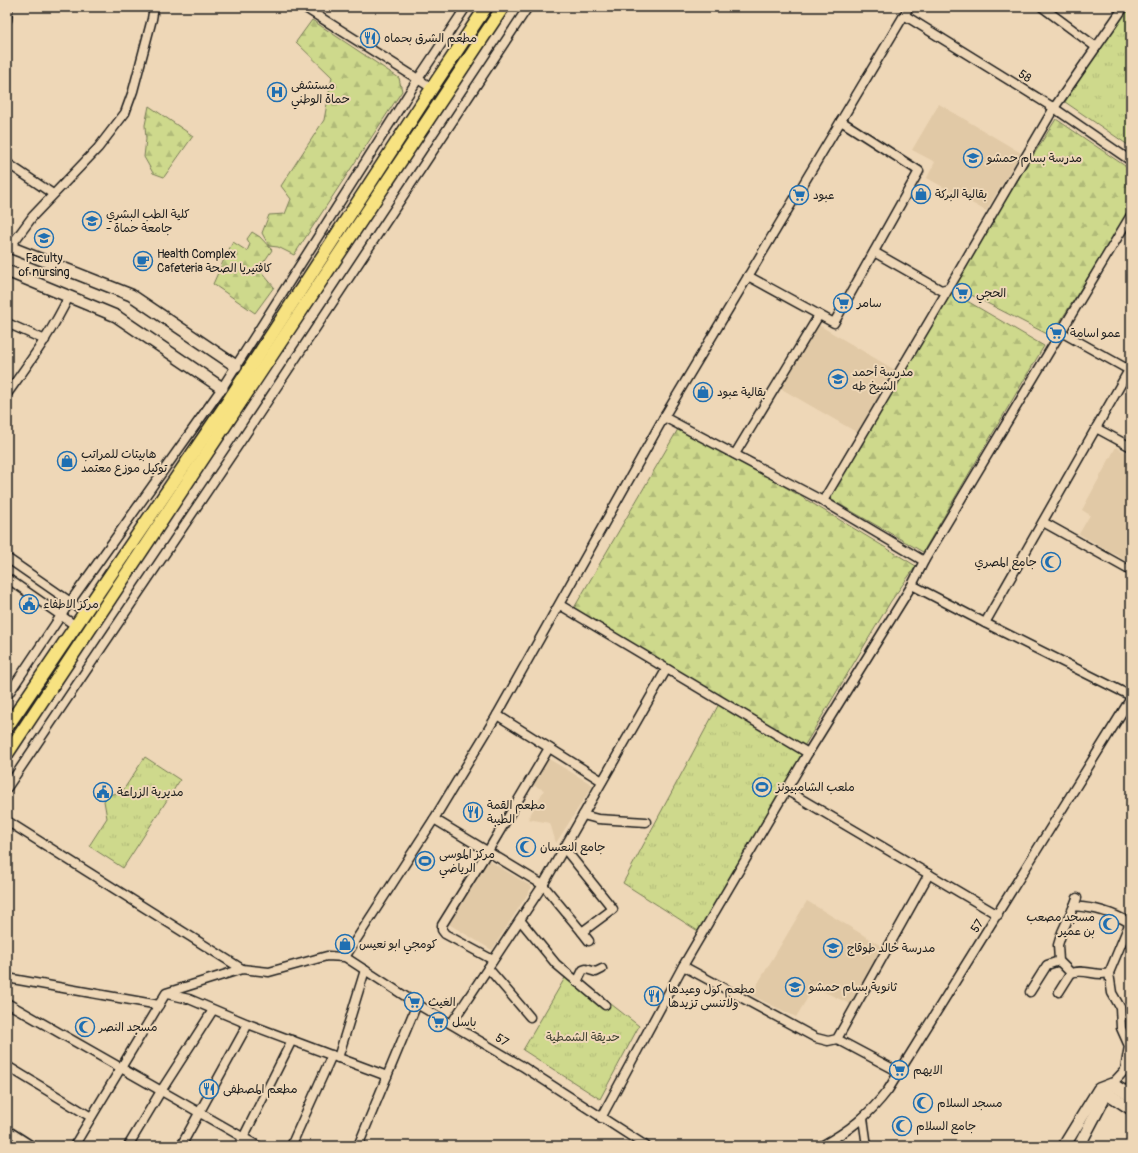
<svg xmlns="http://www.w3.org/2000/svg" width="1138" height="1153" font-family="Pangolin,'Playpen Sans Arabic',sans-serif">
  <style>
    .built { fill: #e1c9a6 }
    .forest { fill: url(#forest-firs); stroke: #757a54 }
    .park { fill: url(#park-tufts); stroke: #757a54 }
    .lines { fill: none; stroke-linecap: round; stroke-linejoin: round }
    .street-casing { stroke: #1c1c1c; stroke-width: 11 }
    .secondary-casing { stroke: #1c1c1c; stroke-width: 14 }
    .primary-casing { stroke: #1c1c1c; stroke-width: 15 }
    .street { stroke: #eed7b7; stroke-width: 8 }
    .secondary { stroke: #eed7b7; stroke-width: 11 }
    .primary { stroke: #f7e281; stroke-width: 12 }
    .labels { text-anchor: middle; stroke-width: 4; stroke-linejoin: round; paint-order: stroke }
    .poi-label { font-size: 12px; fill: #1c1c1c; stroke: #eed7b7; text-anchor: start }
    .street-label { font-size: 12px; fill: #1c1c1c; stroke: #eed7b7 }
    .park-label { font-size: 12px; fill: #404232; stroke: #eed7b7 }
  </style>
  <defs>
    <pattern id="forest-firs" width="22" height="20" patternUnits="userSpaceOnUse"><rect width="22" height="20" fill="#ced98c"/><path d="M5 1l3.5 6h-7zM16 11l3.5 6h-7z" fill="#b0ba78"/></pattern>
    <pattern id="park-tufts" width="24" height="20" patternUnits="userSpaceOnUse"><rect width="24" height="20" fill="#ced98c"/><path d="M3 7l-1-3M5 7V3M7 7l1-3M15 17l-1-3M17 17v-4M19 17l1-3" fill="none" stroke="#b0ba78"/></pattern>
  </defs>
  <rect width="100%" height="100%" fill="#eed7b7"/>
  <filter id="ink" filterUnits="userSpaceOnUse"><feTurbulence type="fractalNoise" baseFrequency=".025" numOctaves="2"/><feDisplacementMap in="SourceGraphic" scale="8" xChannelSelector="R" yChannelSelector="G"/><feConvolveMatrix kernelMatrix="1 2 1 2 8 2 1 2 1" color-interpolation-filters="sRGB"/></filter>
  <g filter="url(#ink)">
    <g class="built">
      <polygon points="939,104 1021,153 986,211 927,178 935,162 912,150"/>
      <polygon points="817,324 895,370 858,433 780,388"/>
      <polygon points="1116,447 1131,455 1130,563 1079,534 1090,515 1082,510"/>
      <polygon points="547,758 593,785 556,843 550,823 528,819 544,790 530,784"/>
      <polygon points="485,858 532,887 492,950 442,920"/>
      <polygon points="807,901 883,947 852,1005 814,987 796,1017 751,995"/>
    </g>
    <g class="forest">
      <polygon points="312,20 399,78 402,91 294,255 278,247 269,246 262,233 269,215 285,214 291,199 281,186 324,120 332,77 296,42"/>
      <polygon points="149,106 193,136 164,177 153,173 144,157 146,139 145,125"/>
      <polygon points="1056,119 1131,170 1131,209 1051,336 952,285"/>
      <polygon points="252,232 260,237 272,250 259,269 274,287 255,313 213,284 226,255 233,242 247,251 250,244 247,239"/>
      <polygon points="950,291 1044,346 923,552 825,496"/>
      <polygon points="681,424 916,566 891,601 803,748 574,608"/>
    </g>
    <g class="park">
      <polygon points="1126,7 1131,7 1131,147 1065,102"/>
      <polygon points="720,702 803,755 698,931 623,883"/>
      <polygon points="145,757 180,780 123,868 89,846 107,818 104,801 107,795 122,792"/>
      <polygon points="569,971 639,1026 600,1099 523,1050"/>
    </g>
    <g class="lines">
      <g class="street-casing">
        <g id="street">
          <polyline points="304,7 432,88"/>
          <polyline points="1042,7 1096,47"/>
          <polyline points="904,15 1054,108 1131,161"/>
          <polyline points="7,20 8,7"/>
          <polyline points="7,163 53,194"/>
          <polyline points="10,247 33,216 98,148 125,113 133,91 152,19 154,7"/>
          <polyline points="748,276 834,323 919,171 841,121"/>
          <polyline points="949,288 1054,108 1124,7"/>
          <polyline points="7,323 45,340"/>
          <polyline points="1061,332 1131,371"/>
          <path d="M7,394C29,363 52,332 69,296"/>
          <polyline points="664,417 823,501 924,561"/>
          <polyline points="1096,428 1131,447"/>
          <polyline points="735,454 819,315"/>
          <polyline points="823,501 949,288 941,290 874,252"/>
          <polyline points="1043,522 1131,571"/>
          <polyline points="7,558 85,612"/>
          <polyline points="7,578 76,626"/>
          <polyline points="912,585 985,623 1131,696"/>
          <polyline points="560,605 808,753"/>
          <polyline points="985,623 1129,370"/>
          <polyline points="7,696 70,602 222,388 418,79 466,7"/>
          <polyline points="497,715 602,781"/>
          <polyline points="7,788 239,444 528,7"/>
          <polyline points="786,790 998,915"/>
          <polyline points="583,815 598,819 646,822"/>
          <polyline points="434,819 543,885 582,932"/>
          <polyline points="7,821 242,969"/>
          <polyline points="564,848 613,909 582,932 589,941"/>
          <polyline points="1074,906 1077,898"/>
          <polyline points="520,920 556,964 605,1005"/>
          <polyline points="345,957 434,819 497,715 664,417 909,7"/>
          <polyline points="493,960 445,934 442,930 442,925 488,851 549,748"/>
          <polyline points="683,966 816,1038 828,1041 837,1039 929,874"/>
          <polyline points="488,968 530,1017"/>
          <path d="M1071,973C1084,968 1096,977 1109,973"/>
          <polyline points="7,978 159,1005"/>
          <polyline points="577,982 583,970 586,969 596,972 602,969"/>
          <polyline points="1030,992 1047,965 1059,961"/>
          <path d="M1059,992L1071,973L1059,961L1058,945L1062,932L1074,906C1096,908 1111,912 1130,923"/>
          <polyline points="167,994 189,999 248,1024 387,1076"/>
          <polyline points="7,1003 258,1146"/>
          <polyline points="451,1024 543,885 666,670"/>
          <polyline points="837,1039 899,1072"/>
          <polyline points="338,1058 365,970"/>
          <polyline points="7,1066 91,1117"/>
          <polyline points="1109,1088 1112,1084 1125,1070 1129,1046 1121,1028 1120,1007 1112,993 1109,973 1131,920"/>
          <polyline points="1125,1092 1131,1086"/>
          <polyline points="601,1118 683,966 808,753 912,585 924,561 1131,215"/>
          <polyline points="863,1118 867,1146"/>
          <polyline points="7,1130 32,1146"/>
          <polyline points="74,1146 166,993 242,969 269,972 327,956 345,957 417,1004 522,1066 646,1146"/>
          <polyline points="128,1146 161,1091 213,1010"/>
          <polyline points="181,1146 248,1024"/>
          <polyline points="239,1146 292,1040"/>
          <polyline points="291,1146 332,1055"/>
          <polyline points="358,1146 417,1004"/>
          <path d="M821,1146C849,1131 869,1115 888,1090L1131,698"/>
        </g>
      </g>
      <g class="secondary-casing">
        <g id="secondary">
          <polyline points="7,246 131,295 236,366"/>
          <polyline points="7,271 116,316 222,388"/>
          <polyline points="1064,1146 1099,1089 1112,1084 1131,1096"/>
          <polyline points="1079,1146 1107,1093 1131,1109"/>
        </g>
      </g>
      <g class="primary-casing">
        <g id="primary">
          <polyline points="7,727 229,400 432,88 486,7"/>
          <polyline points="7,754 503,7"/>
        </g>
      </g>
      <use href="#street" class="street"/>
      <use href="#secondary" class="secondary"/>
      <use href="#primary" class="primary"/>
    </g>
  </g>
  <defs>
    <g id="restaurant-ring" transform="scale(1)"><circle r="9.5" fill="#eed7b7" stroke="#1f6fb2" stroke-width="1.5"/><path d="M-5-6h1v4h1v-4h1v4h1v-4h1v5L-1.5 .5V6h-2V.5L-5-1ZM5-6V6H3V1.5H1.5Q1.5-4 5-6Z" fill="#1f6fb2"/></g>
    <g id="hospital-ring" transform="scale(1)"><circle r="9.5" fill="#eed7b7" stroke="#1f6fb2" stroke-width="1.5"/><path d="M-5-5h3v3.5h4V-5h3V5h-3V1.5h-4V5h-3Z" fill="#1f6fb2"/></g>
    <g id="school-ring" transform="scale(1)"><circle r="9.5" fill="#eed7b7" stroke="#1f6fb2" stroke-width="1.5"/><path d="M0-5L7-2L0 1L-7-2ZM-4 1L0 2.5L4 1V4Q0 6-4 4Z" fill="#1f6fb2"/></g>
    <g id="shop-ring" transform="scale(1)"><circle r="9.5" fill="#eed7b7" stroke="#1f6fb2" stroke-width="1.5"/><path d="M-5-2.5h2.3a2.7 3.5 0 0 1 5.4 0H5L5.5 6h-11ZM-1.5-2.5h3a1.5 2.3 0 0 0-3 0Z" fill="#1f6fb2"/></g>
    <g id="supermarket-ring" transform="scale(1)"><circle r="9.5" fill="#eed7b7" stroke="#1f6fb2" stroke-width="1.5"/><path d="M-6-5.5h2.5l.6 2H6L4.5 2H-2.5L-4.4-4H-6ZM-1.5 3.2a1.3 1.3 0 1 0 .1 0ZM3 3.2a1.3 1.3 0 1 0 .1 0Z" fill="#1f6fb2"/></g>
    <g id="university-ring" transform="scale(1)"><circle r="9.5" fill="#eed7b7" stroke="#1f6fb2" stroke-width="1.5"/><path d="M0-5L7-2L0 1L-7-2ZM-4 1L0 2.5L4 1V4Q0 6-4 4Z" fill="#1f6fb2"/></g>
    <g id="cafe-ring" transform="scale(1)"><circle r="9.5" fill="#eed7b7" stroke="#1f6fb2" stroke-width="1.5"/><path d="M-5.5-4.5H6V0H3Q3 3.5 0 3.5H-2.5Q-5.5 3.5-5.5 0ZM3-3.2v2h1.7v-2ZM-6 4.5H4V6H-6Z" fill="#1f6fb2"/></g>
    <g id="mosque-ring" transform="scale(1)"><circle r="9.5" fill="#eed7b7" stroke="#1f6fb2" stroke-width="1.5"/><path d="M3.5-4.9A6 6 0 1 0 3.5 4.9A5 5 0 1 1 3.5-4.9Z" fill="#1f6fb2"/></g>
    <g id="civic-ring" transform="scale(1)"><circle r="9.5" fill="#eed7b7" stroke="#1f6fb2" stroke-width="1.5"/><path d="M-.6-6.5H3V-4.5H.6V-3L4-1V1h2V6H-6V1h2V-1L-.6-3ZM-1.2 2.5V6h2.4V2.5Z" fill="#1f6fb2"/></g>
    <g id="stadium-ring" transform="scale(1)"><circle r="9.5" fill="#eed7b7" stroke="#1f6fb2" stroke-width="1.5"/><path d="M0-5a6.5 5 0 1 0 0 10a6.5 5 0 1 0 0-10ZM-3.5-1.8h7v3.6h-7Z" fill="#1f6fb2"/></g>
  </defs>
  <g fill-rule="evenodd">
    <use href="#restaurant-ring" x="370" y="38"/>
    <use href="#hospital-ring" x="277" y="92"/>
    <use href="#school-ring" x="973" y="158"/>
    <use href="#shop-ring" x="921" y="194"/>
    <use href="#supermarket-ring" x="799" y="195"/>
    <use href="#university-ring" x="92" y="221"/>
    <use href="#university-ring" x="44" y="238"/>
    <use href="#cafe-ring" x="143" y="261"/>
    <use href="#supermarket-ring" x="962" y="293"/>
    <use href="#supermarket-ring" x="843" y="303"/>
    <use href="#supermarket-ring" x="1056" y="333"/>
    <use href="#school-ring" x="838" y="379"/>
    <use href="#shop-ring" x="703" y="392"/>
    <use href="#shop-ring" x="67" y="461"/>
    <use href="#mosque-ring" x="1051" y="562"/>
    <use href="#civic-ring" x="29" y="604"/>
    <use href="#stadium-ring" x="762" y="787"/>
    <use href="#civic-ring" x="103" y="792"/>
    <use href="#restaurant-ring" x="473" y="812"/>
    <use href="#mosque-ring" x="526" y="847"/>
    <use href="#stadium-ring" x="425" y="861"/>
    <use href="#mosque-ring" x="1109" y="924"/>
    <use href="#shop-ring" x="345" y="944"/>
    <use href="#school-ring" x="833" y="948"/>
    <use href="#school-ring" x="795" y="987"/>
    <use href="#restaurant-ring" x="654" y="996"/>
    <use href="#supermarket-ring" x="414" y="1002"/>
    <use href="#supermarket-ring" x="438" y="1022"/>
    <use href="#mosque-ring" x="85" y="1027"/>
    <use href="#supermarket-ring" x="899" y="1070"/>
    <use href="#restaurant-ring" x="209" y="1089"/>
    <use href="#mosque-ring" x="923" y="1103"/>
    <use href="#mosque-ring" x="902" y="1126"/>
  </g>
  <g class="labels">
    <g class="poi-label">
      <text x="384" y="42">مطعم الشرق بحماه</text>
      <text x="291" y="89">مستشفى<tspan x="291" dy="14">حماة الوطني</tspan></text>
      <text x="987" y="162">مدرسة بسام حمشو</text>
      <text x="935" y="198">بقالية البركة</text>
      <text x="813" y="199">عبود</text>
      <text x="106" y="218">كلية الطب البشري<tspan x="106" dy="14">- جامعة حماة</tspan></text>
      <text x="157" y="258">Health Complex<tspan x="157" dy="14">Cafeteria كافتيريا الصحة</tspan></text>
      <text x="44" y="262" text-anchor="middle">Faculty<tspan x="44" dy="14">of nursing</tspan></text>
      <text x="976" y="297">الحجي</text>
      <text x="857" y="307">سامر</text>
      <text x="1070" y="337">عمو اسامة</text>
      <text x="852" y="376">مدرسة أحمد<tspan x="852" dy="14">الشيخ طه</tspan></text>
      <text x="717" y="396">بقالية عبود</text>
      <text x="81" y="458">هابيتات للمراتب<tspan x="81" dy="14">توكيل موزع معتمد</tspan></text>
      <text x="1037" y="566" text-anchor="end">جامع المصري</text>
      <text x="43" y="608">مركز الاطفاء</text>
      <text x="776" y="791">ملعب الشامبيونز</text>
      <text x="117" y="796">مديرية الزراعة</text>
      <text x="487" y="809">مطعم القمة<tspan x="487" dy="14">الطيبة</tspan></text>
      <text x="540" y="851">جامع النعسان</text>
      <text x="439" y="858">مركز الموسى<tspan x="439" dy="14">الرياضي</tspan></text>
      <text x="1095" y="921" text-anchor="end">مسجد مصعب<tspan x="1095" dy="14">بن عمير</tspan></text>
      <text x="359" y="948">كومجي ابو نعيس</text>
      <text x="847" y="952">مدرسة خالد طوقاج</text>
      <text x="809" y="991">ثانوية بسام حمشو</text>
      <text x="668" y="993">مطعم كول وعيدها<tspan x="668" dy="14">ولاتنسى تزيدها</tspan></text>
      <text x="428" y="1006">الغيث</text>
      <text x="452" y="1026">باسل</text>
      <text x="99" y="1031">مسجد النصر</text>
      <text x="913" y="1074">الايهم</text>
      <text x="223" y="1093">مطعم المصطفى</text>
      <text x="937" y="1107">مسجد السلام</text>
      <text x="916" y="1130">جامع السلام</text>
    </g>
    <g class="street-label">
      <text transform="translate(1025 76) rotate(32)" y="4">58</text>
      <text transform="translate(977 926) rotate(-58)" y="4">57</text>
      <text transform="translate(502 1040) rotate(31)" y="4">57</text>
    </g>
    <g class="park-label">
      <text x="583" y="1041">حديقة الشمطية</text>
    </g>
  </g>
  <rect width="1138" height="1153" fill="none" stroke="#eed7b7" stroke-width="24"/>
  <rect x="12" y="12" width="1114" height="1129" fill="none" stroke="#1c1c1c" stroke-width="1.5" filter="url(#ink)"/>
</svg>
